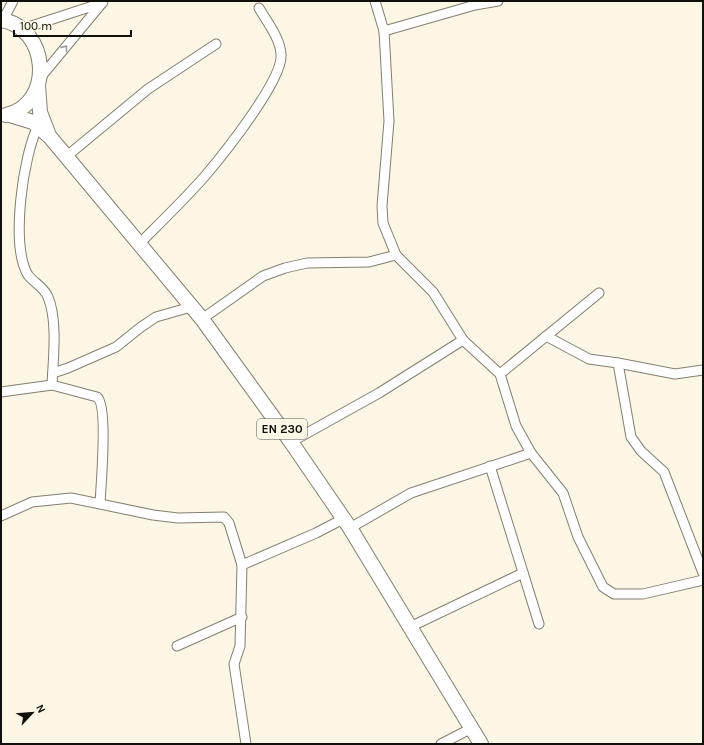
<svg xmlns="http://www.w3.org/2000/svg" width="704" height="745" font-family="Karla,sans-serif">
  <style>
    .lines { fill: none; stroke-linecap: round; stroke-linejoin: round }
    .minor-casing { stroke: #847f71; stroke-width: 11 }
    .primary-casing { stroke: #847f71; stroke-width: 16 }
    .minor { stroke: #fff; stroke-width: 9 }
    .primary { stroke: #fff; stroke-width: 14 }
    .oneway { stroke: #a09f9d }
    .labels { text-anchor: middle; stroke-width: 4; stroke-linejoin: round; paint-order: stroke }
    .shield { fill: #fbf6e5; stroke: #57544c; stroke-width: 1 }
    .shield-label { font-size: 12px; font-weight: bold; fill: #110f0a }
  </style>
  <rect width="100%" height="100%" fill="#fbf6e5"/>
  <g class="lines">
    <g class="minor-casing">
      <g id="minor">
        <polyline points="375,1 384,31 389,121 382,206 383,223 396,255 433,292 463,340 500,374 516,426 531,453 563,493 578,537 603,587 614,594 643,594 703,580"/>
        <polyline points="3,20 13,1"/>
        <polyline points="22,29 102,3"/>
        <polyline points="384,31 475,5 498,1"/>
        <polyline points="40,78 103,2"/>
        <path d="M38,126C23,156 10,246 28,275C34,283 44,287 48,297C58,321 53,360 52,385L97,397C108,405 101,485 100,503"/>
        <polyline points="67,156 148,89 216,44"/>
        <path d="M139,244C161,222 184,200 205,176C222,156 284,79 281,54C280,38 267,22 259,8"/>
        <polyline points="202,319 263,276 285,268 307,263 369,262 396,255"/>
        <polyline points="546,336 589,359 618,363 675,374 703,370"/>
        <polyline points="618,363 631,437 641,451 664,472 703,573"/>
        <polyline points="53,373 68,368 116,347 141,327 156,317 191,307"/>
        <polyline points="500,374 599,293"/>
        <polyline points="1,392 52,385"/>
        <polyline points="291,442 379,393 463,340"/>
        <polyline points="490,466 539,624"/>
        <polyline points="1,516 32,502 71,498 153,515 178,518 224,517 229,523 242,565"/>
        <polyline points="350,528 411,493 531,453"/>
        <polyline points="410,627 523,573"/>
        <polyline points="177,646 242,617"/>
        <polyline points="246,744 234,664 240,646 242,565 316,533 343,519"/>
        <polyline points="441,744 472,728"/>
      </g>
    </g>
    <g class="primary-casing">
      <g id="primary">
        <path d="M1,20C49,27 55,104 6,115"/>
        <polyline points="38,85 40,112 48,133"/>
        <polyline points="10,115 33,122 50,137 202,319 291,442 350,528 481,744"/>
      </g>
    </g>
    <use href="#minor" class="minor"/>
    <use href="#primary" class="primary"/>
  </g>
  <defs><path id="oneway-chevron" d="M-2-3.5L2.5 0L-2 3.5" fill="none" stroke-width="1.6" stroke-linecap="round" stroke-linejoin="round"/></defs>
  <use class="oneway" href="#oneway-chevron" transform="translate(65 48) rotate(-51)"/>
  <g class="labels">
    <rect class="shield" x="257" y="419" width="50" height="20" rx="3"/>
    <g class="shield-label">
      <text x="282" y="433">EN 230</text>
    </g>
  </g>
  <rect width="704" height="745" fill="none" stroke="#110f0a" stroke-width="4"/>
  <g transform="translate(32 713) rotate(64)" stroke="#fbf6e5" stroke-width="3" paint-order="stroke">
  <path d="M0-3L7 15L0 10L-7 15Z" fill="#110f0a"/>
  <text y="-6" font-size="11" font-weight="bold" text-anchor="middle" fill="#110f0a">N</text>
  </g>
  <path d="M14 30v6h117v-6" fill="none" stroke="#110f0a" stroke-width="2"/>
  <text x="20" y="30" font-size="12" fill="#110f0a" stroke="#fbf6e5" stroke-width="3" paint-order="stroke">100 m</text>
</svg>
